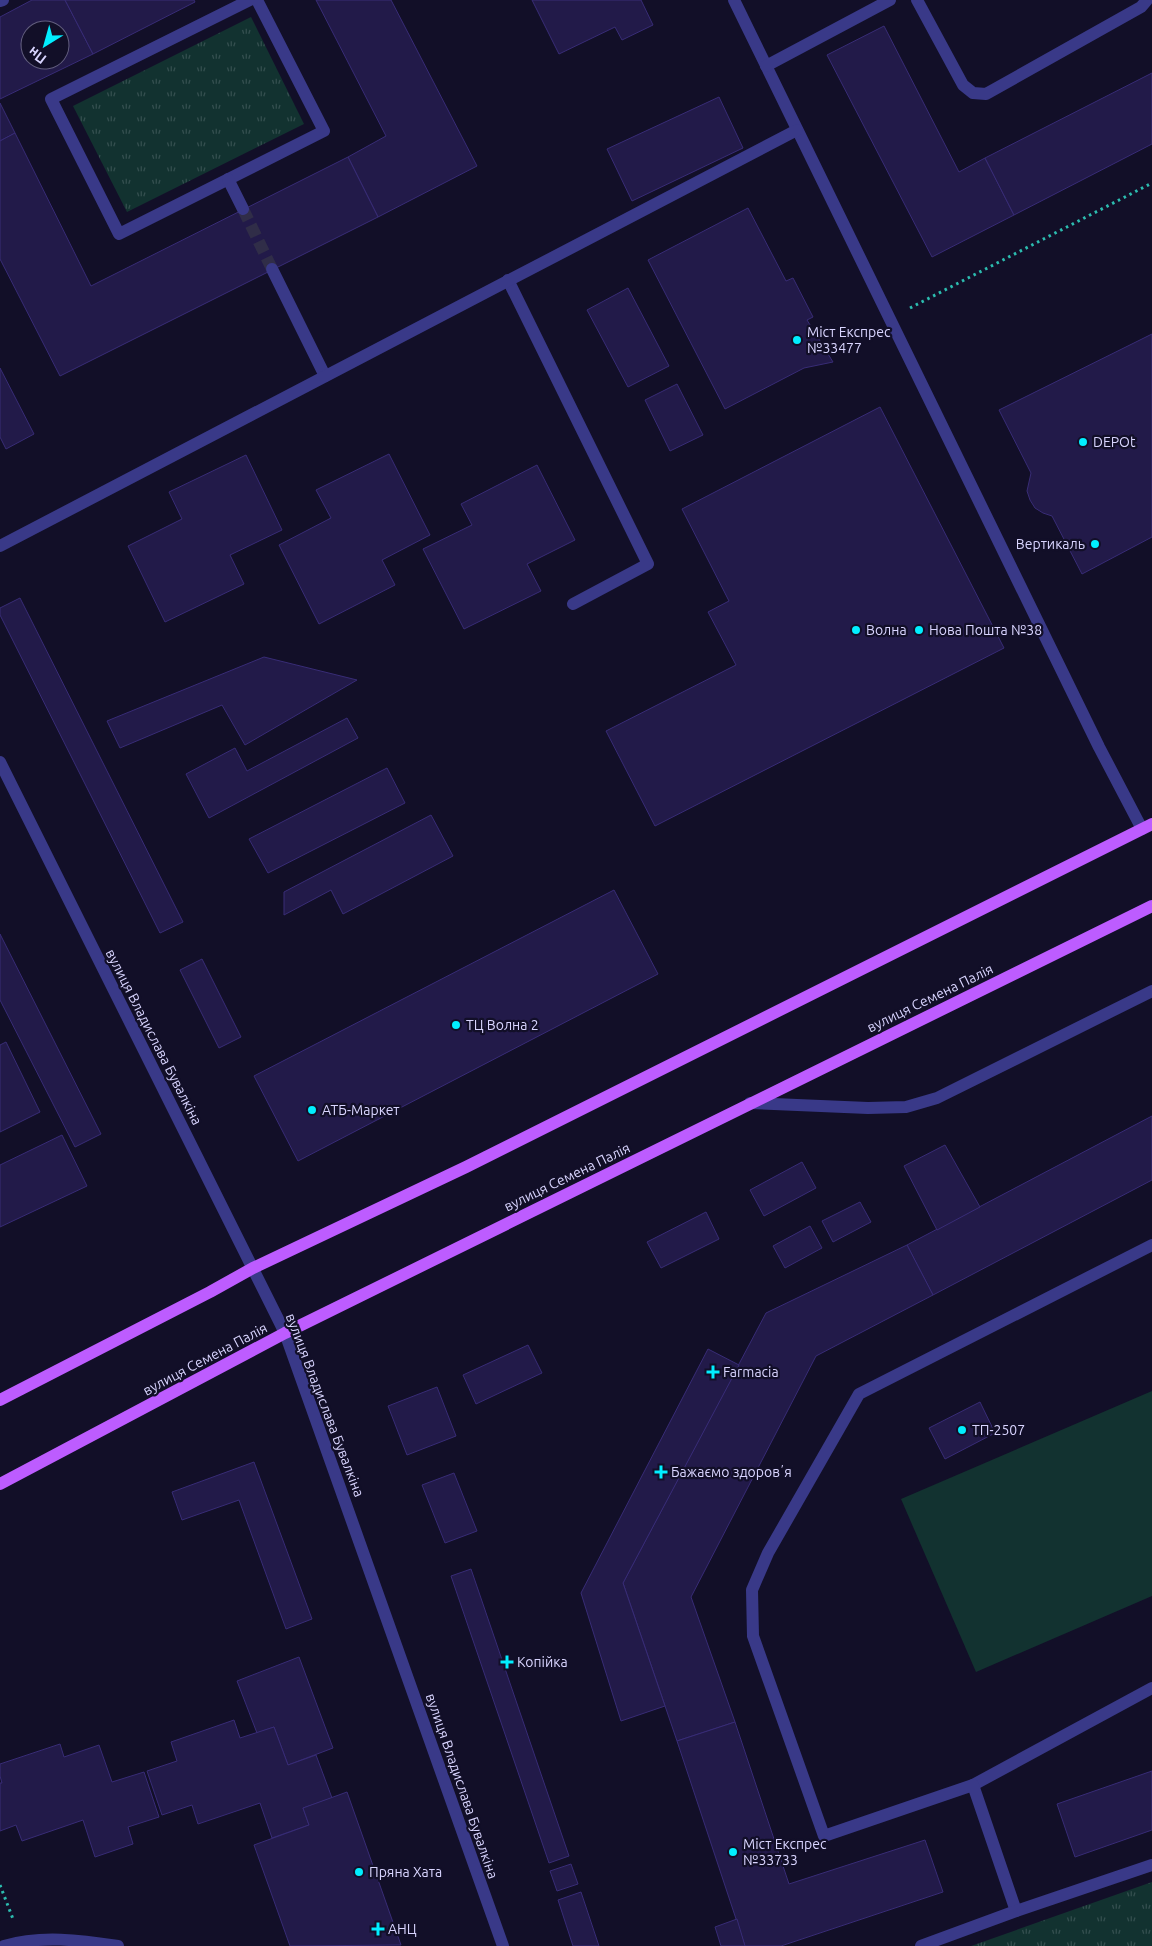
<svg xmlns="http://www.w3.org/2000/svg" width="1152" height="1946" font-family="Ubuntu,sans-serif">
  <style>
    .grass { fill: #123230 }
    .park { fill: url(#park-tufts) }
    .building { fill: #221a49; stroke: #382c76; fill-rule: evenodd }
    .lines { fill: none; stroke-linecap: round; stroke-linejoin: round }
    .minor-tunnel { stroke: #302d48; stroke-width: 12; stroke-dasharray: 12 6; stroke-linecap: butt }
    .path { stroke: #2cbcaf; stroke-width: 3; stroke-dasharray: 2.5 4; stroke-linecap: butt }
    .minor { stroke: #393988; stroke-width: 12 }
    .major { stroke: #bd5cff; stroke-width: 12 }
    .poi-dot { fill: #01eeff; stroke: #120f28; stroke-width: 2 }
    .labels { text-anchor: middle; stroke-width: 4.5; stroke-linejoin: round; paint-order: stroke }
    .poi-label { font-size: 14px; fill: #d9d5ff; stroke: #120f28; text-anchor: start }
    .street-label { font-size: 14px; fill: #d9d5ff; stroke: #120f28 }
  </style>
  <defs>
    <pattern id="park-tufts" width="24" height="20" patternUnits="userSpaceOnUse" patternTransform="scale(1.25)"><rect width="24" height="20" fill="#123230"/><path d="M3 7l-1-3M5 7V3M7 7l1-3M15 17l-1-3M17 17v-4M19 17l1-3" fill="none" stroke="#344f4f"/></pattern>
  </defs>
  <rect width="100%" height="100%" fill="#120f28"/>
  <polygon class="grass" points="1152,1391 1152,1596 976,1672 901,1499"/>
  <g class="park">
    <polygon points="251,17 304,124 127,212 73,106"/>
    <polygon points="1152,1882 1152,1946 971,1946"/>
  </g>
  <g class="building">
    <path d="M32,0H65L93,54L0,99V17ZM30,30H60V60H30Z"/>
    <polygon points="65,0 194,0 195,2 93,54"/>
    <polygon points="316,0 391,0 477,166 378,217 348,157 386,136"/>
    <polygon points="532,0 641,0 653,25 622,40 615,27 559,54"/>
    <polygon points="884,26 959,172 985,158 1014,215 932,257 827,55"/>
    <polygon points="1152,73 1152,144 1014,215 985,158"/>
    <polygon points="719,97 743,148 632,201 607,149"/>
    <polygon points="0,103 15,133 0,141"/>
    <polygon points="15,133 91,286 348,157 378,217 60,376 0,259 0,141"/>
    <polygon points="748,208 786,281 793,278 813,317 807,320 833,362 804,368 725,409 648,260"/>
    <polygon points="628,288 669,366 628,387 587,310"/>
    <polygon points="1152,334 1152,537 1082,574 1052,516 1043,513 1035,508 1030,500 1027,491 1031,473 999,410"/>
    <polygon points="0,368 34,434 6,449 0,437"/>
    <polygon points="677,384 703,435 670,451 645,400"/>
    <polygon points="880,407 1004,648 655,826 606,731 736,665 708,612 729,601 682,509"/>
    <polygon points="389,454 430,535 382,560 395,585 319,624 279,545 331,518 316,490"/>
    <polygon points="246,455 282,530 230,555 244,584 165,622 128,546 182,519 169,492"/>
    <polygon points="537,465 575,540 527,564 541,591 464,629 423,549 472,525 461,504"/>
    <polygon points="20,598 183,922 160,933 0,615 0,608"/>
    <polygon points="264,657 357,680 245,745 222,705 120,748 107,721"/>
    <polygon points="347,718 358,738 209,818 186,774 235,748 247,771"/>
    <polygon points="387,768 405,803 268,873 249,839"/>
    <polygon points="431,815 453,856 343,914 331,890 284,915 284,892"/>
    <polygon points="614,890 658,974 298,1161 254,1076"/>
    <polygon points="0,934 101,1134 75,1147 0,1000"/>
    <polygon points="202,959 241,1037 219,1048 180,970"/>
    <polygon points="6,1042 40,1112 0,1132 0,1045"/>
    <polygon points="1152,1116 1152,1180 933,1295 907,1245"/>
    <polygon points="62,1135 87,1186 0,1227 0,1165"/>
    <polygon points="945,1145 980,1207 937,1230 904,1166"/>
    <polygon points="802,1162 816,1188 764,1216 750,1190"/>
    <polygon points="860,1202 871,1222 833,1242 822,1221"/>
    <polygon points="706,1212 719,1239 661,1268 647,1242"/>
    <polygon points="810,1226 822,1248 785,1268 773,1246"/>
    <polygon points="907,1245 933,1295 816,1356 691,1597 735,1722 677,1741 623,1583 766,1313"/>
    <polygon points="528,1345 542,1373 476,1404 463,1375"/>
    <polygon points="708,1349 739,1365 623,1583 665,1706 621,1721 581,1593"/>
    <polygon points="437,1387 456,1436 407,1455 388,1406"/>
    <polygon points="980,1402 995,1433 945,1459 929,1428"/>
    <polygon points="254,1462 312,1619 286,1629 239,1500 182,1520 172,1492"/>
    <polygon points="454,1473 477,1531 445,1543 422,1485"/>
    <polygon points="471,1569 569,1856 549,1863 451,1576"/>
    <polygon points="299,1657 333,1748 288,1765 274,1727 257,1733 237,1681"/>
    <polygon points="234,1720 240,1738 274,1727 288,1765 316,1755 332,1798 303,1808 309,1825 272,1838 260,1803 198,1824 192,1805 162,1815 147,1771 177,1761 171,1742"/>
    <polygon points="735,1722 789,1884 925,1840 943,1892 781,1946 745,1946 677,1741"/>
    <polygon points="60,1744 64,1757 99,1745 112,1782 144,1772 159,1817 128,1827 133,1844 95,1857 83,1820 22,1841 16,1825 0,1831 0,1783 2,1783 0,1776 0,1764"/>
    <polygon points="1152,1771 1152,1830 1075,1857 1057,1804"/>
    <polygon points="347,1792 401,1945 290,1946 254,1845 309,1825 303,1808"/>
    <polygon points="571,1864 578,1884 557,1891 550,1871"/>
    <polygon points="581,1892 599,1946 573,1946 558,1900"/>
    <polygon points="737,1919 745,1946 721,1946 715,1927"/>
  </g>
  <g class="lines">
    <polyline class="minor-tunnel" points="243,209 272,269"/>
    <g class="path">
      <polyline points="910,308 1152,183"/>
      <polyline points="0,1885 13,1919"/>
    </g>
    <g class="minor">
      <polyline points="250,0 51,99 119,234 324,131 257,0"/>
      <polyline points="734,0 1099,747 1142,829"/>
      <polyline points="917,0 963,85 973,93 986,94 1141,7 1147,0"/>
      <polyline points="0,1 3,0"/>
      <polyline points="766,66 890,0"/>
      <polyline points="228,179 243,209"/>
      <polyline points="272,269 325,376"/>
      <polyline points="508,280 648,564 573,604"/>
      <polyline points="0,546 797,130"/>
      <polyline points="0,762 285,1333 503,1946"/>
      <polyline points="750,1103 868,1108 906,1107 937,1098 1152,991"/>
      <polyline points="973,1785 1152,1688"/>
      <polyline points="1016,1911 973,1785 824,1836 753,1636 752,1590 768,1553 859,1394 1152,1245"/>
      <path d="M4,1946C40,1935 81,1940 118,1946"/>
      <polyline points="921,1946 1016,1911 1152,1865"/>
    </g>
    <g class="major">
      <polyline points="0,1400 210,1292 253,1268 466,1167 1152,824"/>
      <polyline points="0,1484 285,1333 1152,906"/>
    </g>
  </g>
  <g class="poi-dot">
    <circle cx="797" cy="340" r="5"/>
    <circle cx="1083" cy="442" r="5"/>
    <circle cx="1095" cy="544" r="5"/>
    <circle cx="856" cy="630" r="5"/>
    <circle cx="919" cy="630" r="5"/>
    <circle cx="456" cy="1025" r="5"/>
    <circle cx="312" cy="1110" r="5"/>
    <path d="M710.5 1364.5h5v5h5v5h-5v5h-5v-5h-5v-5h5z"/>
    <circle cx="962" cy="1430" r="5"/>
    <path d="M658.5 1464.5h5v5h5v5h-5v5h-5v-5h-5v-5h5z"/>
    <path d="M504.5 1654.5h5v5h5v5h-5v5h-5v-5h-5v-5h5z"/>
    <circle cx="733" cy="1852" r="5"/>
    <circle cx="359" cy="1872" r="5"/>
    <path d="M375.5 1921.5h5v5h5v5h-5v5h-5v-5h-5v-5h5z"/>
  </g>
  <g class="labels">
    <g class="poi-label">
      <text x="807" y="337">Міст Експрес<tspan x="807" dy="16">№33477</tspan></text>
      <text x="1093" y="447">DEPOt</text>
      <text x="1085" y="549" text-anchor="end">Вертикаль</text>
      <text x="866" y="635">Волна</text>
      <text x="929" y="635">Нова Пошта №38</text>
      <text x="466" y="1030">ТЦ Волна 2</text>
      <text x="322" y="1115">АТБ-Маркет</text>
      <text x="723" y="1377">Farmacia</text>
      <text x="972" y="1435">ТП-2507</text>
      <text x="671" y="1477">Бажаємо здоровʼя</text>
      <text x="517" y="1667">Копійка</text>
      <text x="743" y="1849">Міст Експрес<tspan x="743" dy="16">№33733</tspan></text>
      <text x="369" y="1877">Пряна Хата</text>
      <text x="388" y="1934">АНЦ</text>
    </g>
    <g class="street-label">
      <text transform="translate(930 998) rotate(-26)" y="5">вулиця Семена Палія</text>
      <text transform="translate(154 1037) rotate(63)" y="5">вулиця Владислава Бувалкіна</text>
      <text transform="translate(567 1177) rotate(-26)" y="5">вулиця Семена Палія</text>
      <text transform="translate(205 1359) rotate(-28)" y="5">вулиця Семена Палія</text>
      <text transform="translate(325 1405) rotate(69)" y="5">вулиця Владислава Бувалкіна</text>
      <text transform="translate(462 1786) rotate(71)" y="5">вулиця Владислава Бувалкіна</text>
    </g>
  </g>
  <g transform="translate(45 45) rotate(217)"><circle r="24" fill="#120f28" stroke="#625e7e"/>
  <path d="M0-4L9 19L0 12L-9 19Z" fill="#01eeff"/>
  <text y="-8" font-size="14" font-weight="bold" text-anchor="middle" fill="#d9d5ff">Пн</text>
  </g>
</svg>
